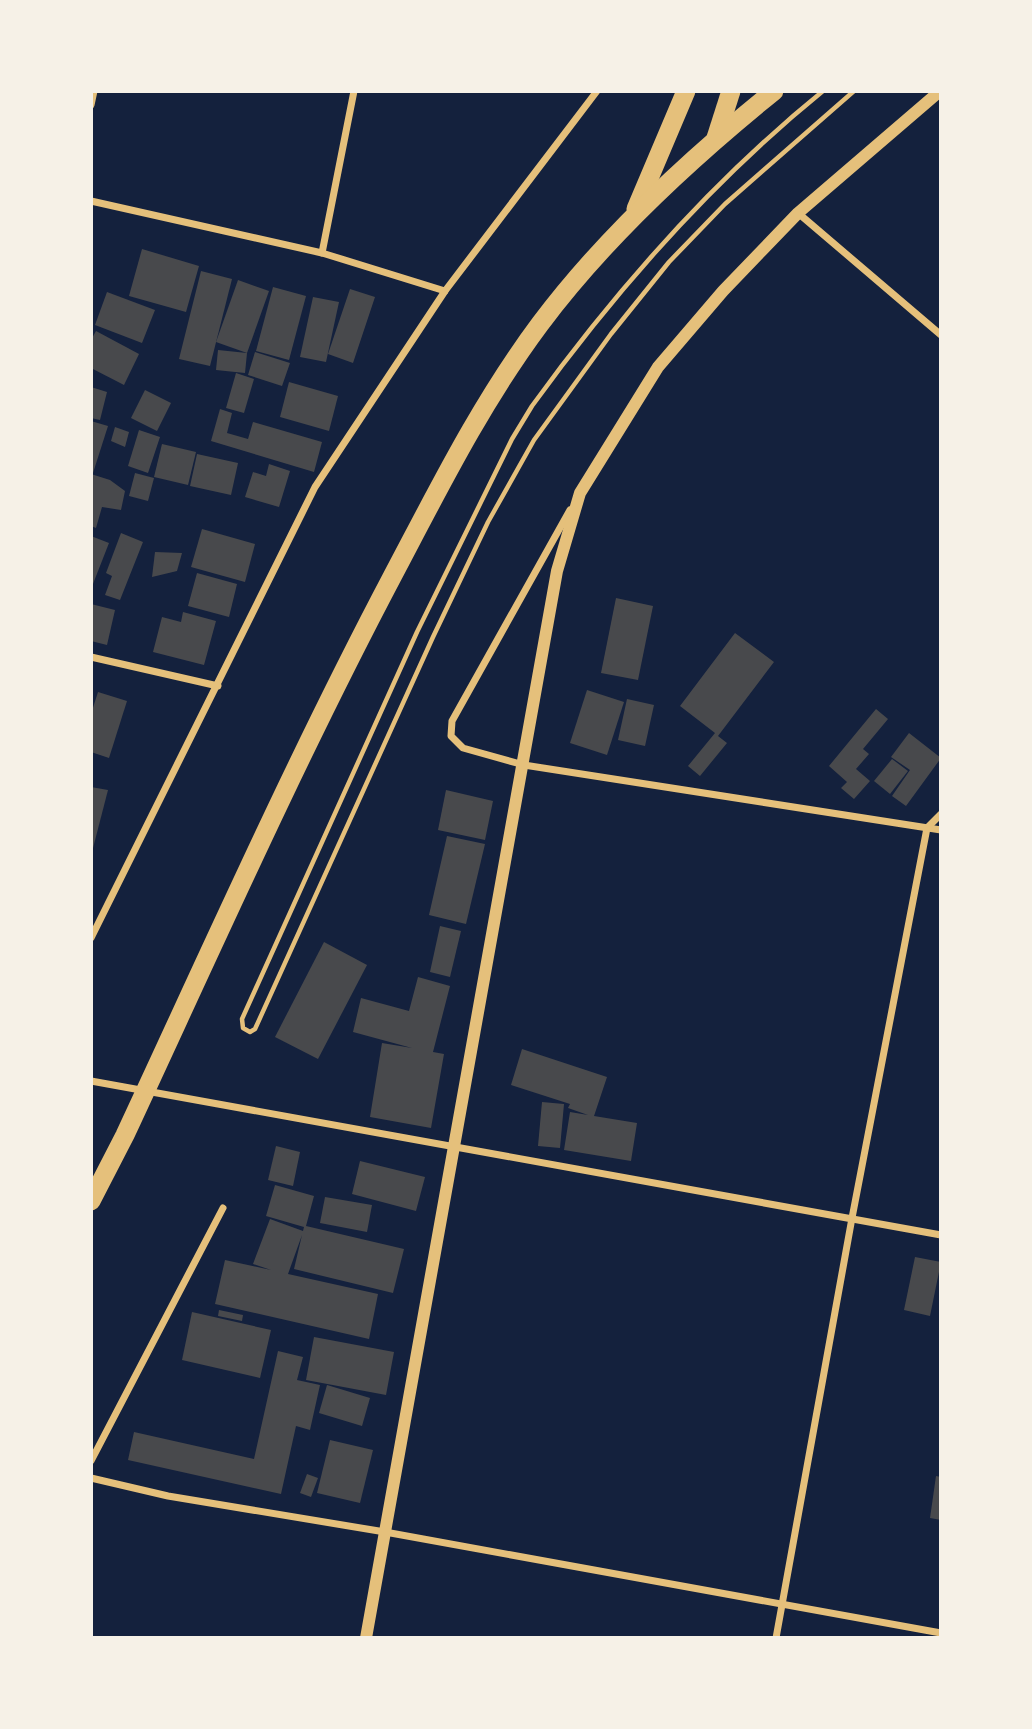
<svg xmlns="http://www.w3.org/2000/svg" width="1032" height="1729" font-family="'Fira Sans',sans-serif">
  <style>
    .building { fill: #48494c }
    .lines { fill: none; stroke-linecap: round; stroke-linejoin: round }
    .path { stroke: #e5c07b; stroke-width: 4.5 }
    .minor { stroke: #e5c07b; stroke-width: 7 }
    .tertiary { stroke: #e5c07b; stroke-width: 12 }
    .trunk { stroke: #e5c07b; stroke-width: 19 }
  </style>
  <rect width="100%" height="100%" fill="#14213d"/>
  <g class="building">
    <polygon points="142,249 199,266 186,312 129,296"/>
    <polygon points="201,271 232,279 210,366 179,359"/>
    <polygon points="238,280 269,291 247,353 216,342"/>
    <polygon points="273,287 306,296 289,360 256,351"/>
    <polygon points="350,289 375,297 353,363 328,354"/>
    <polygon points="107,292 155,310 142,343 95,325"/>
    <polygon points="313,297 339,302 326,362 300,357"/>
    <polygon points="96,331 139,354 124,385 91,368 91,340"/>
    <polygon points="218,350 247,353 245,373 216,370"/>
    <polygon points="255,352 290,363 282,386 248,375"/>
    <polygon points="236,373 254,379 244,413 226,408"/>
    <polygon points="289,382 338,396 329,431 280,417"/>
    <polygon points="91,387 107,392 100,420 91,418"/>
    <polygon points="145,390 171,403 157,431 131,418"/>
    <polygon points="220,409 232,413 227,433 248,439 253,422 322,442 314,472 211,441"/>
    <polygon points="91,421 108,426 93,473 91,472"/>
    <polygon points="115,427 129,432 125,447 111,441"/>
    <polygon points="139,430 160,437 148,473 128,466"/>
    <polygon points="162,444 196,452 188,485 154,477"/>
    <polygon points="197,454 238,463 231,495 190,486"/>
    <polygon points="269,464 290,471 279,507 245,497 253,472 266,476"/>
    <polygon points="135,473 154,478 148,501 129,496"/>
    <polygon points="91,474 110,480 125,491 121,510 102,507 96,528 91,526"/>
    <polygon points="202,529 255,544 245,582 191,567"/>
    <polygon points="121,533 143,542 120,600 105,595 112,576 106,573"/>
    <polygon points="91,536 109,543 91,589"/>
    <polygon points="155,552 182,553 177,571 152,577"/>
    <polygon points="197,573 237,584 229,617 188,606"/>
    <polygon points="616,598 653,606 638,680 601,673"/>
    <polygon points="91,604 115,610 107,645 91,641"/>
    <polygon points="183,612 216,621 204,665 153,652 162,617 181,622"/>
    <polygon points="735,633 774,662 718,736 727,743 700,776 688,766 715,733 680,706"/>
    <polygon points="587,690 624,702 607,755 570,743"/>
    <polygon points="98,692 127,701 109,758 91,752 91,714"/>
    <polygon points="627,699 654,705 645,746 618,740"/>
    <polygon points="876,709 888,719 863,749 869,754 856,769 870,781 854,799 841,788 847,782 829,766"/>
    <polygon points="909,733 941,758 906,806 892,796 910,770 891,757"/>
    <polygon points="892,759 908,771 890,794 874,781"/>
    <polygon points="91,787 108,790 92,852 91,852"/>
    <polygon points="446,790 493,801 485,840 438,830"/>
    <polygon points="447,836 485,844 466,924 429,915"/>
    <polygon points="440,926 461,931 450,977 430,972"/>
    <polygon points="324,942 367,965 318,1059 275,1037"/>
    <polygon points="418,977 450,986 433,1052 444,1054 431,1128 370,1117 382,1043 412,1048 353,1032 361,998 409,1011"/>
    <polygon points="522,1049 607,1077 594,1116 637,1123 631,1161 564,1150 570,1112 588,1115 568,1108 570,1104 511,1085"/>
    <polygon points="542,1102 564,1104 560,1148 538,1146"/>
    <polygon points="276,1146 300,1152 293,1186 268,1180"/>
    <polygon points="360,1161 425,1177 416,1211 352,1194"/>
    <polygon points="275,1185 314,1196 306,1226 404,1249 393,1293 294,1269 302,1235 288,1274 378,1294 369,1339 215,1304 225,1260 271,1270 253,1264 270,1219 303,1231 304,1227 266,1216"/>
    <polygon points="325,1197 372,1205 367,1232 320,1223"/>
    <polygon points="915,1257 941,1262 930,1316 904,1310"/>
    <polygon points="219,1310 243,1315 242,1321 218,1316"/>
    <polygon points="192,1312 271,1330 260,1378 182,1360"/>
    <polygon points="314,1337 394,1352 386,1395 306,1380"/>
    <polygon points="278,1351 303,1357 297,1380 320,1385 310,1430 296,1426 281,1494 128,1460 134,1432 254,1459"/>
    <polygon points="327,1385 370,1398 362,1426 319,1413"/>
    <polygon points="330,1440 373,1450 360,1503 317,1493"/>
    <polygon points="307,1474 318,1478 311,1497 300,1493"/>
    <polygon points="936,1476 941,1477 941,1520 930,1518"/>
  </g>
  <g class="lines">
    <path class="path" d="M823,91C712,181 616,290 532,406L512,439L417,632L242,1019L243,1028L250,1032L255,1029L433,637L488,522L534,440L611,334L669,262L725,204L854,91"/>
    <g class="minor">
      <polyline points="91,105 94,91"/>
      <polyline points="91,201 322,253 445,291"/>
      <polyline points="798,213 941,335"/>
      <polyline points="322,253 354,91"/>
      <polyline points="570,510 452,721 451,736 463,748 524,765 941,830"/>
      <polyline points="91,657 218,686"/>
      <polyline points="91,938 315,487 445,291 597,91"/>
      <polyline points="91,1081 941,1235"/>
      <polyline points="91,1461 223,1208"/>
      <polyline points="91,1478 168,1496 385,1532 941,1633"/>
      <polyline points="776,1638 852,1218 927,828 941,814"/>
    </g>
    <polyline class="tertiary" points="366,1638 557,571 580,493 658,367 723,291 798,213 940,91"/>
    <g class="trunk">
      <polyline points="716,138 731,91"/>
      <polyline points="636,209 686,91"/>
      <path d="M91,1201L125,1135C212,948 296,759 392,577C438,490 481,403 540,324C605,237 690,159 774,91"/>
    </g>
  </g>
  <rect width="1032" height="1729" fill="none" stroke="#f6f1e7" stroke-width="186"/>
</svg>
